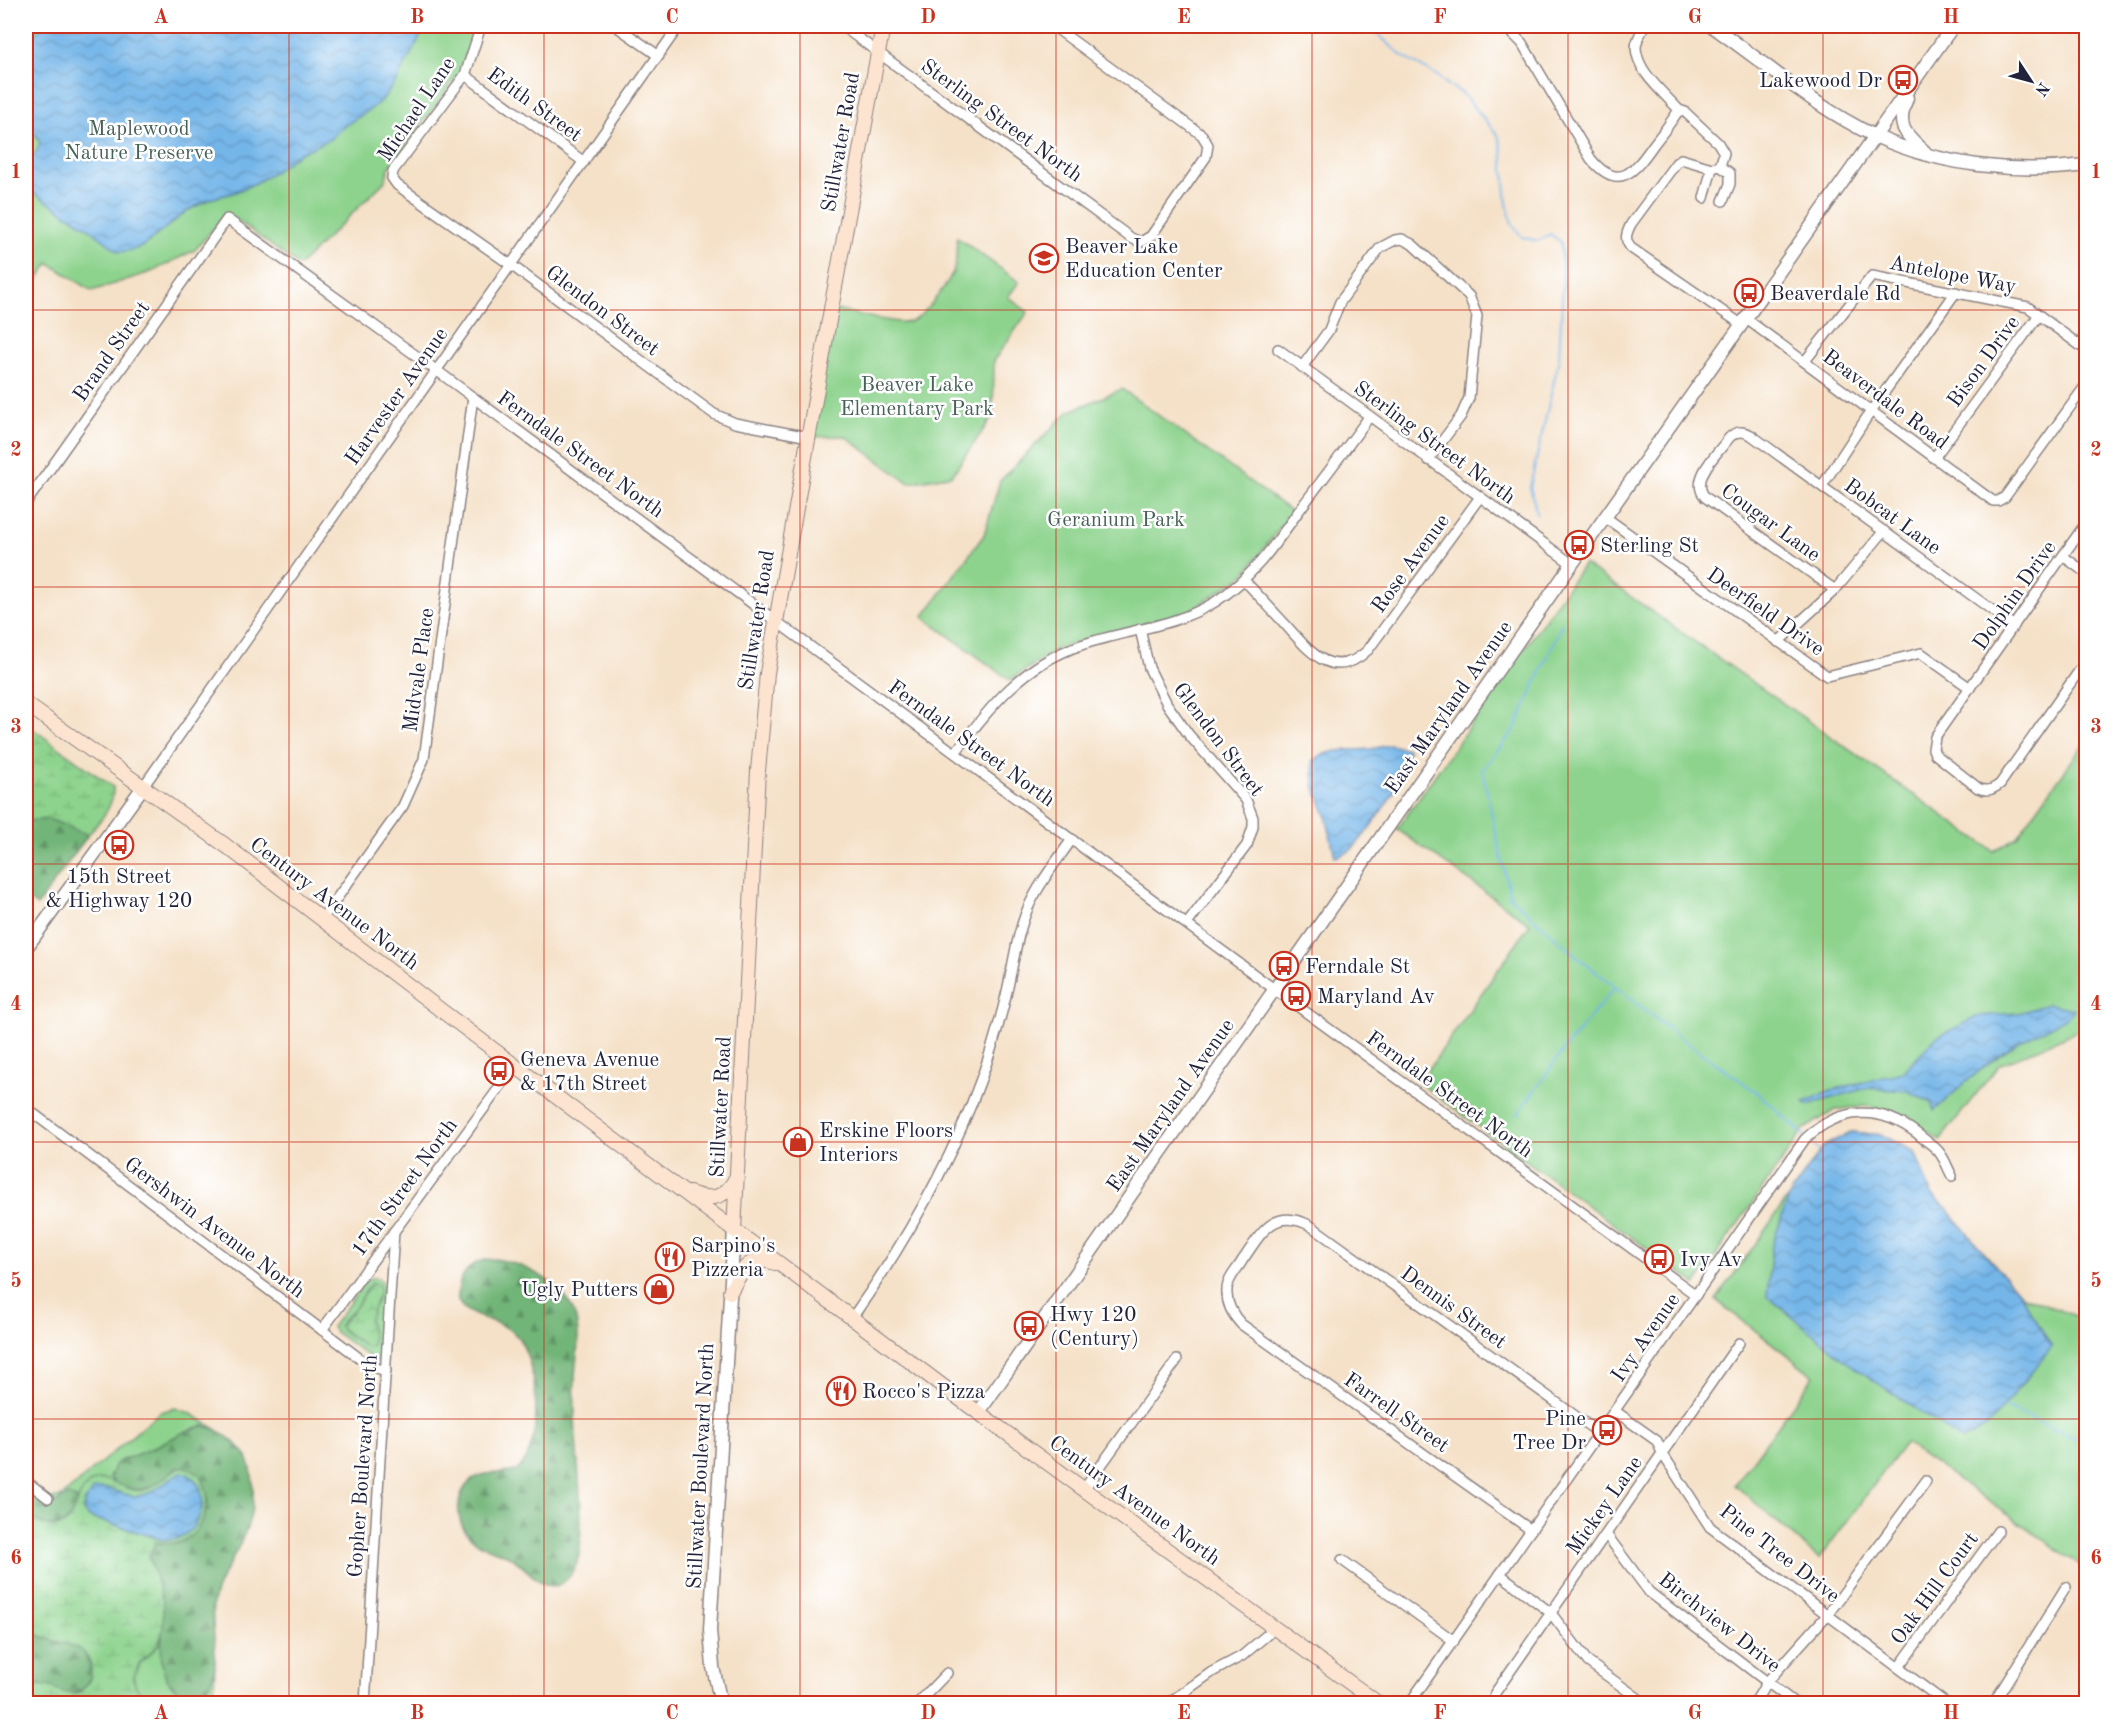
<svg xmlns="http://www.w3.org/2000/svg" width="2112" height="1729" font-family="'Old Standard TT',serif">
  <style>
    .green { fill: #8dd38d; stroke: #587a64; stroke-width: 1.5; fill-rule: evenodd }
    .forest { fill: url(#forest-firs); stroke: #4a6c5a; stroke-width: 1.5 }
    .wetland { fill: url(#wetland-marsh); stroke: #587a64; stroke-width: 1.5 }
    .water { fill: url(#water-waves); stroke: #4b6c92; stroke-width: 1.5 }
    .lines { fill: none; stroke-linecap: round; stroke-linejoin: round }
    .stream { stroke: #74b6e9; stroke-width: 2 }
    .minor-casing { stroke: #8c8282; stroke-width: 12 }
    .tertiary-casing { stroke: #8c8282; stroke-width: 15 }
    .secondary-casing { stroke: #8c8282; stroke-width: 16 }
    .minor { stroke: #fff; stroke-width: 9 }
    .tertiary { stroke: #fff; stroke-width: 12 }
    .secondary { stroke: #fde4d0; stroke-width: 14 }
    .grid { fill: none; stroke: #c8321e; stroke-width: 1.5; stroke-opacity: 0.55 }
    .labels { text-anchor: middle; stroke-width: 5; stroke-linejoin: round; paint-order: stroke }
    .poi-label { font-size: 21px; fill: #22223b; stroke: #fff; text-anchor: start }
    .street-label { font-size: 21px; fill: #22223b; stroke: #fff }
    .park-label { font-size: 21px; fill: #476058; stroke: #fff }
    .neatline { fill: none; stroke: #c8321e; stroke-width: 2 }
    .grid-label { font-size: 20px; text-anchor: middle; font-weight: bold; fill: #c8321e }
  </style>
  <defs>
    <pattern id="forest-firs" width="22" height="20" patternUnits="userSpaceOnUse" patternTransform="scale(1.5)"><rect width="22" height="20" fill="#72b578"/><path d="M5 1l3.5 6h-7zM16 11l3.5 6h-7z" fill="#5d9364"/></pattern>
    <pattern id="wetland-marsh" width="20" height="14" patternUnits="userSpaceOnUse" patternTransform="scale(1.5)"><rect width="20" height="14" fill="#8dd38d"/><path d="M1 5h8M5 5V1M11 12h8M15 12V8" fill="none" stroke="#79b57b"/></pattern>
    <pattern id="water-waves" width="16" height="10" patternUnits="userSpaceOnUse" patternTransform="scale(1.5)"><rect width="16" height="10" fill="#74b6e9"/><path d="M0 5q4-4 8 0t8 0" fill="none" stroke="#5f94be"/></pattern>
  </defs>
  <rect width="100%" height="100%" fill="#fff"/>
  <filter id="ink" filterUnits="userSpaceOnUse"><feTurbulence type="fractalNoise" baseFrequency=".0167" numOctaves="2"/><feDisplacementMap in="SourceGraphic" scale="12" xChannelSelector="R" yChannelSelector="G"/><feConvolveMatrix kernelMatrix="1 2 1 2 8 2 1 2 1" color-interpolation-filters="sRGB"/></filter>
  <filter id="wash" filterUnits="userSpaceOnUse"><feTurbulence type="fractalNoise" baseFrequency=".008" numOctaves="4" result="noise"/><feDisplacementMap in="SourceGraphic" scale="24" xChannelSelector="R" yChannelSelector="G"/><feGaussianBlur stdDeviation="1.35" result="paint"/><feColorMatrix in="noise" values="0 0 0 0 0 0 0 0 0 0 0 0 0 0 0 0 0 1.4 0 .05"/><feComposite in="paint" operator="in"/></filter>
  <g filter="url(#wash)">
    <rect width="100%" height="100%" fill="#f5e1c8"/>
    <g class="green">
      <polygon points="35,26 476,26 461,71 389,168 385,181 299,266 230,215 224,216 195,250 151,272 92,291 49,263 26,296 26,39"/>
      <path d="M957,237L1019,282L1008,297L1028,312L994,360L993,416L952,475L909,483L845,436L809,437L831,309C848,312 894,324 909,322C922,320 953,278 955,265C957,257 956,246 957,237Z"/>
      <polygon points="1122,389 1292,512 1243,576 1191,610 1059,648 1010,680 923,617 984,535 1000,481 1068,412"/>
      <polygon points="1584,564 1994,851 2017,837 2086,741 2086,1034 2080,1030 1999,1065 1940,1140 1899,1113 1865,1106 1835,1110 1804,1129 1696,1284 1419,1083 1530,924 1397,829"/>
      <polygon points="1851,1132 1882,1135 1915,1152 1931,1194 1948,1209 1967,1233 2021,1295 2081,1318 2086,1318 2086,1569 1905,1443 1819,1559 1735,1485 1814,1376 1716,1300 1824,1146"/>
      <path d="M374,1277L382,1281L385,1289L381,1355L379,1360L375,1361L335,1332L332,1327L366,1280ZM371,1284H375L380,1288C378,1300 371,1309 369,1321C368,1329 374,1336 372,1345C362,1342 347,1336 340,1328L343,1320L356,1307Z"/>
      <path d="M175,1408L190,1413L219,1431L204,1426L194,1428L114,1466L110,1476L112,1481L119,1485C95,1475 87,1483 77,1505L76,1499L63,1498L56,1505L50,1507L26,1495V1488L49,1505L54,1498H59L67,1492L160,1412Z"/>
      <path d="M163,1628C161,1653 159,1688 190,1696L215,1668V1656L214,1703C193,1703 146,1709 136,1687C132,1680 133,1673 138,1666C150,1651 160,1649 163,1628Z"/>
    </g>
    <g class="forest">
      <polygon points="49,819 88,835 37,906 26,898 26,821"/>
      <path d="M495,1259C522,1263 557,1280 571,1306C583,1328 576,1354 575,1378C574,1392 575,1406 575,1419C577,1463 583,1505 580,1548C578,1564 573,1578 557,1586C537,1587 528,1568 512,1558C499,1550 482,1549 471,1538C452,1521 455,1486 479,1476C490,1471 504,1474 516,1471C546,1449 539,1357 514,1333C498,1318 469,1320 458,1301C456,1277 470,1258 495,1259Z"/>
      <path d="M204,1426C216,1427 226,1436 235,1443C246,1452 250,1461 252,1475C257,1508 247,1533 231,1561C225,1572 217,1585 214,1598C207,1630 228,1668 201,1695C194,1697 186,1697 179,1692C150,1674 166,1628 162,1600C160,1585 150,1571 149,1555L155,1543C163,1542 172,1545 180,1542C184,1540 187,1536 191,1533C207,1516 213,1503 202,1480L173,1471C157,1485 142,1495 121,1486C115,1483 113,1482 110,1477L114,1466L120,1461L153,1448L186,1431Z"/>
      <path d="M26,1495L50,1507L68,1495L76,1499L77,1503C67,1534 49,1530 26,1516Z"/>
      <path d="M26,1630L73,1645L84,1652L90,1666L91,1676L84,1688L72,1695C56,1691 40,1678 26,1691Z"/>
    </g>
    <g class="wetland">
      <path d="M26,724L113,787C114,807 100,821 88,835L49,819L26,821Z"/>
      <path d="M373,1284L378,1285L380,1291L369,1320L373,1338L372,1345L368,1347C364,1346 341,1330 339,1326L356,1307L369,1286Z"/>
      <path d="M179,1467C217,1465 214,1525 183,1541C174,1546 165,1541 155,1543L149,1555L163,1602V1628L159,1644L139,1664L133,1679C139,1699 146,1695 161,1703H26V1691C43,1675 58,1696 76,1694C84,1690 91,1681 91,1672C91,1647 71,1645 52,1640C43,1637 34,1634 26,1630V1516C83,1550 66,1494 94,1481C111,1474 126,1494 144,1490C158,1486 167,1474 179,1467Z"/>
    </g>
    <g class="water">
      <polygon points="43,26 426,26 397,80 382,100 367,112 344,126 330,139 298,154 274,172 256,183 233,193 210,199 187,211 143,246 132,250 119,252 87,227 26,188 26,157 31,157 37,151 40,142 35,134 26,126 26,44"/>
      <path d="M1390,745L1408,749C1408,755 1409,763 1407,768C1402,783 1364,838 1352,849C1347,854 1342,855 1335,857L1326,815L1314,785L1313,760C1330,748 1350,751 1370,749C1377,748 1384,746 1390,745Z"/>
      <path d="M2048,1004L2075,1009C2057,1028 2036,1031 2015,1045C1985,1064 1960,1087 1934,1111L1931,1102L1908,1091L1867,1088L1808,1105L1804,1102L1836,1089L1903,1072L1937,1037L1979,1016L2019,1013Z"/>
      <polygon points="1851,1132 1882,1135 1915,1152 1931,1194 1948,1209 1967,1233 2021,1295 2052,1347 1988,1426 1962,1440 1848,1363 1767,1296 1772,1245 1789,1196 1824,1146"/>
      <path d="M182,1472C220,1484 200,1548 160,1539L89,1517L83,1511L85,1501L94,1489C109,1485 121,1496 136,1496C156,1495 165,1479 182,1472Z"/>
    </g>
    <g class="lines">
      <g class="stream">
        <polyline points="1372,26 1381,37 1402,56 1436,75 1448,85 1462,93 1498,135 1502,149 1507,204 1512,224 1522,237 1538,241 1550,234 1561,242 1563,282 1559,359 1530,487 1537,514"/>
        <polyline points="1562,624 1515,729 1482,770 1510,897 1575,955 1683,1040 1755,1091 1805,1136"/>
        <polyline points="1518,1114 1564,1049 1615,987"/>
        <polyline points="1809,1140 1822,1153"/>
        <polyline points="2004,1404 2005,1407 2086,1443"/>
      </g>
    </g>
  </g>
  <g filter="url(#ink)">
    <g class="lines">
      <g class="minor-casing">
        <g id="minor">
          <polyline points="481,26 465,75 393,171 392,178 397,185 511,265 714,414 735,423 809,437"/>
          <polyline points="616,26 659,56"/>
          <polyline points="842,26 1131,238 1141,242 1151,236 1206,157 1208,145 1202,135 1053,26"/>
          <path d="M1505,26L1522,43L1591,159C1619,193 1635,171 1654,144C1663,133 1671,122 1679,110C1664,93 1637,72 1636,48C1636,40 1641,32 1645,26"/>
          <polyline points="465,75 584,162"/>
          <path d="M1679,110L1685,112L1718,143L1724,153L1720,166L1712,168L1681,159L1676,163L1631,224C1626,234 1624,239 1631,248L1741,324"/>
          <polyline points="1720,166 1730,173 1730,184 1723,201"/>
          <polyline points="1704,198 1712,168"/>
          <polyline points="1745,318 1993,501 1998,501 2005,497 2086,385"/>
          <polyline points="1278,349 1572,564"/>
          <polyline points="1805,361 1872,276 2028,307 2086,350"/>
          <polyline points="1302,367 1329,330 1340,302 1380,248 1395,240 1402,239 1412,244 1469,296 1477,316 1469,398 1461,416 1428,460"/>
          <polyline points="1934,458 2039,315"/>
          <polyline points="1822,486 1871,411 1956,292"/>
          <polyline points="26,503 227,219 436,370 1274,989 1696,1295"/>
          <polyline points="1605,517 1827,676 1921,653 1970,688"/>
          <path d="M2086,523L1935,737L1933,749L1935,754L1978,788C1987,792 1992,790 2000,784L2086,661"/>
          <polyline points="2063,556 2086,573"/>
          <path d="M1244,580C1258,595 1272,610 1285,624C1309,651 1333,683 1368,650L1480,497"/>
          <path d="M1835,590L1705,497C1689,479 1718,453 1729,438C1736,431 1742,430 1751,435L2014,626"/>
          <polyline points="1140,629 1149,668 1167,704 1189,735 1246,800 1253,818 1253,827 1247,845 1187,924"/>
          <polyline points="1778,642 1835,590 1884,531"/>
          <path d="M955,753C991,706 1022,665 1081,645C1125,630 1175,627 1215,602C1251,579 1274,546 1298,512C1322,480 1346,449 1369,417"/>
          <polyline points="143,787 679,26"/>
          <polyline points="322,919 403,806 424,759 473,397"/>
          <polyline points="26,1108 370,1366 386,1371"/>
          <path d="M852,1318C905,1243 950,1165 981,1079C992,1049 1001,1018 1008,987C1014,960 1017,934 1028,908C1039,883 1057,861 1072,839"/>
          <polyline points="322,1330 515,1066"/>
          <polyline points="1615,1411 1657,1441 1662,1453 1710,1527 1947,1704"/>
          <polyline points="26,1481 48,1498"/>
          <polyline points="1084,1489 1177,1360"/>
          <path d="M1531,1530L1241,1324C1232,1314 1226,1303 1227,1290C1227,1279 1237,1270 1242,1261C1261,1234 1273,1206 1311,1226L1599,1433"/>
          <polyline points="1606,1534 1649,1592 1796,1704"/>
          <polyline points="1342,1560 1454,1641"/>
          <polyline points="1500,1574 1551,1613 1588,1662 1646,1704"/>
          <polyline points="1899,1667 1998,1531"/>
          <polyline points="365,1704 394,1231"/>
          <polyline points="917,1704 947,1673"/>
          <polyline points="1167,1704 1212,1672 1242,1656 1275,1628"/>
          <path d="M1409,1704L1805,1139C1840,1106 1880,1105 1918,1134C1924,1140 1934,1145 1939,1152C1945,1159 1948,1169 1952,1176"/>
          <polyline points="1496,1704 1494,1698 1495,1693 1739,1343"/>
          <polyline points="1754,1704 1767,1682 1828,1614 1926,1481"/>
          <polyline points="1993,1704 2066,1587"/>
        </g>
      </g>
      <g class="tertiary-casing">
        <g id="tertiary">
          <path d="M1712,26C1765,63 1816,108 1875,136C1941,166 2015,174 2086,165"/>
          <path d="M1907,98C1895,126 1905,134 1925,152"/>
          <polyline points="26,948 143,787"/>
          <polyline points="979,1412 1572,564 1953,26"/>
          <polyline points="721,1704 713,1667 710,1630 734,1230"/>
        </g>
      </g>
      <g class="secondary-casing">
        <g id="secondary">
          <polyline points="26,704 225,845 442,1011 968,1405 1379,1704"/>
          <path d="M690,1193C711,1201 725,1199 736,1178"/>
          <polyline points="734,1230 758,771 767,673 831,309 883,26"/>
          <path d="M730,1292C742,1271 747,1254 775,1263"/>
        </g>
      </g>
      <use href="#minor" class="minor"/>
      <use href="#tertiary" class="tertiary"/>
      <use href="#secondary" class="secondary"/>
    </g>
  </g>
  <path class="grid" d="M289,26V1704M544,26V1704M800,26V1704M1056,26V1704M1312,26V1704M1568,26V1704M1823,26V1704M26,310H2086M26,587H2086M26,864H2086M26,1142H2086M26,1419H2086"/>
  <defs>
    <g id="bus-ring" transform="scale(1.5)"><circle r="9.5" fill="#fff" stroke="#c8321e" stroke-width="1.5"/><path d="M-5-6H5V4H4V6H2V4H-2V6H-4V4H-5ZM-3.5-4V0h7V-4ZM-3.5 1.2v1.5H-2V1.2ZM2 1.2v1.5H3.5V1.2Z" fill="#c8321e"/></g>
    <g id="school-ring" transform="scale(1.5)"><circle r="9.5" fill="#fff" stroke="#c8321e" stroke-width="1.5"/><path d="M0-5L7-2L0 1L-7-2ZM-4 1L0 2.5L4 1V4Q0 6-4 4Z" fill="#c8321e"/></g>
    <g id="shop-ring" transform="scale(1.5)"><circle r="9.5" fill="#fff" stroke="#c8321e" stroke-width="1.5"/><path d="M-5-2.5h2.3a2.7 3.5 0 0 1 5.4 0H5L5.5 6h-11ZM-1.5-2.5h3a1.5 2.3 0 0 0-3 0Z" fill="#c8321e"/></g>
    <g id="restaurant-ring" transform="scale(1.5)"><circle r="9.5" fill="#fff" stroke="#c8321e" stroke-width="1.5"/><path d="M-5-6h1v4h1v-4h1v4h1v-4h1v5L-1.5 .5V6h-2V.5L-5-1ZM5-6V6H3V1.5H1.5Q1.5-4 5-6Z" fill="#c8321e"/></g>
  </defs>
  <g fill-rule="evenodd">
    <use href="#bus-ring" x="1903" y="80"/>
    <use href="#school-ring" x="1044" y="258"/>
    <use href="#bus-ring" x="1749" y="293"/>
    <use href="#bus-ring" x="1579" y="545"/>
    <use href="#bus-ring" x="119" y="845"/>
    <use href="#bus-ring" x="1284" y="966"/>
    <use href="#bus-ring" x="1296" y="996"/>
    <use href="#bus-ring" x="499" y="1071"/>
    <use href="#shop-ring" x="798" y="1142"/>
    <use href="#restaurant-ring" x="670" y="1257"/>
    <use href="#bus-ring" x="1659" y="1259"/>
    <use href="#shop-ring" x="659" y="1289"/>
    <use href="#bus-ring" x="1029" y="1326"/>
    <use href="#restaurant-ring" x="841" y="1391"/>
    <use href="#bus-ring" x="1607" y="1430"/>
  </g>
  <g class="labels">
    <g class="poi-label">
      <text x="1882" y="87" text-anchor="end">Lakewood Dr</text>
      <text x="1065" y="253">Beaver Lake<tspan x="1065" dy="24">Education Center</tspan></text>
      <text x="1770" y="300">Beaverdale Rd</text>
      <text x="1600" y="552">Sterling St</text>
      <text x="119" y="883" text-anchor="middle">15th Street<tspan x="119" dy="24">&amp; Highway 120</tspan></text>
      <text x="1305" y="973">Ferndale St</text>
      <text x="1317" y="1003">Maryland Av</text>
      <text x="520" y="1066">Geneva Avenue<tspan x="520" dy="24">&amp; 17th Street</tspan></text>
      <text x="819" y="1137">Erskine Floors<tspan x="819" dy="24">Interiors</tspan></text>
      <text x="691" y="1252">Sarpino's<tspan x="691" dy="24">Pizzeria</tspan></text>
      <text x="1680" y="1266">Ivy Av</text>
      <text x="638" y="1296" text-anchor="end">Ugly Putters</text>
      <text x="1050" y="1321">Hwy 120<tspan x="1050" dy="24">(Century)</tspan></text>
      <text x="862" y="1398">Rocco's Pizza</text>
      <text x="1586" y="1425" text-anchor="end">Pine<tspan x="1586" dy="24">Tree Dr</tspan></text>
    </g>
    <g class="street-label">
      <text transform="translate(535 104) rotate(36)" y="7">Edith Street</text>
      <text transform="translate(416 109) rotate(-56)" y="7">Michael Lane</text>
      <text transform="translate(1002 120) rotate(36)" y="7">Sterling Street North</text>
      <text transform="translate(840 142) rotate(-80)" y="7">Stillwater Road</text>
      <text transform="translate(1953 274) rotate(11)" y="7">Antelope Way</text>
      <text transform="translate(603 310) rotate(37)" y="7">Glendon Street</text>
      <text transform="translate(111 351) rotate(-55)" y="7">Brand Street</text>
      <text transform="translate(1983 361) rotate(-54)" y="7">Bison Drive</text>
      <text transform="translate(396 396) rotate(-55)" y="7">Harvester Avenue</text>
      <text transform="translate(1886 399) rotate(37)" y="7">Beaverdale Road</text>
      <text transform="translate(1435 442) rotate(36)" y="7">Sterling Street North</text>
      <text transform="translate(581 454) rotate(36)" y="7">Ferndale Street North</text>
      <text transform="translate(1893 516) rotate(36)" y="7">Bobcat Lane</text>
      <text transform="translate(1771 522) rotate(36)" y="7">Cougar Lane</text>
      <text transform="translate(1410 563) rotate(-54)" y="7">Rose Avenue</text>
      <text transform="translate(2014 595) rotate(-55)" y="7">Dolphin Drive</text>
      <text transform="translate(1766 611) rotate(35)" y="7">Deerfield Drive</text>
      <text transform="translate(756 620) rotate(-81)" y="7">Stillwater Road</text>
      <text transform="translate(418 670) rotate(-82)" y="7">Midvale Place</text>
      <text transform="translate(1448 707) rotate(-55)" y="7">East Maryland Avenue</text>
      <text transform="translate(1219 739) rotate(53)" y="7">Glendon Street</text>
      <text transform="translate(972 743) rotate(36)" y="7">Ferndale Street North</text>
      <text transform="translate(335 903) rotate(37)" y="7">Century Avenue North</text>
      <text transform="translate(1450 1094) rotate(36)" y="7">Ferndale Street North</text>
      <text transform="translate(1170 1105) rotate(-55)" y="7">East Maryland Avenue</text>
      <text transform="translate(720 1107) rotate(-87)" y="7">Stillwater Road</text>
      <text transform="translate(404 1187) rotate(-54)" y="7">17th Street North</text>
      <text transform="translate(215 1227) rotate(37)" y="7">Gershwin Avenue North</text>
      <text transform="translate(1454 1307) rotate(36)" y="7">Dennis Street</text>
      <text transform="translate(1645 1337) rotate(-55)" y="7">Ivy Avenue</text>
      <text transform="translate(1397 1412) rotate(35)" y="7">Farrell Street</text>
      <text transform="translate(362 1466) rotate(-86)" y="7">Gopher Boulevard North</text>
      <text transform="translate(700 1466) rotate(-87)" y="7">Stillwater Boulevard North</text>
      <text transform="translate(1135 1500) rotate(36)" y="7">Century Avenue North</text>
      <text transform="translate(1604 1505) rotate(-55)" y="7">Mickey Lane</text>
      <text transform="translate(1780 1553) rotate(38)" y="7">Pine Tree Drive</text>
      <text transform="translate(1934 1588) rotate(-54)" y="7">Oak Hill Court</text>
      <text transform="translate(1720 1622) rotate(38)" y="7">Birchview Drive</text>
    </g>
    <g class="park-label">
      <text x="139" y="135">Maplewood<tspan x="139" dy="24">Nature Preserve</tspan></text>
      <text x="917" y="391">Beaver Lake<tspan x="917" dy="24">Elementary Park</tspan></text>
      <text x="1116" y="526">Geranium Park</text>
    </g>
  </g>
  <rect width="2112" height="1729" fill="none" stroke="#fff" stroke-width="66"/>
  <g transform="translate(2031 81) rotate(126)" stroke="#ffffff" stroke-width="4.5" paint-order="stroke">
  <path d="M0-4.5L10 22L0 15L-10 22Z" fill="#22223b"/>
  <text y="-9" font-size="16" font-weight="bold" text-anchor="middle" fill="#22223b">N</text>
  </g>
  <rect x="33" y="33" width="2046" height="1663" class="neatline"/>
  <g class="grid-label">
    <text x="161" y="23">A</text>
    <text x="417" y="23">B</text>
    <text x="672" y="23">C</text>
    <text x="928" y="23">D</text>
    <text x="1184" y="23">E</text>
    <text x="1440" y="23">F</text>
    <text x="1695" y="23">G</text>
    <text x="1951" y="23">H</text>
    <text x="16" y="178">1</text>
    <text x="2096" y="178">1</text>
    <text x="16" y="456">2</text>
    <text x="2096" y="456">2</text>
    <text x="16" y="733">3</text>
    <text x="2096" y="733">3</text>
    <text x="16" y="1010">4</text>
    <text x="2096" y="1010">4</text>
    <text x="16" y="1287">5</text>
    <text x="2096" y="1287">5</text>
    <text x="16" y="1564">6</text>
    <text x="2096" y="1564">6</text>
    <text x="161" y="1719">A</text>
    <text x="417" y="1719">B</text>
    <text x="672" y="1719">C</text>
    <text x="928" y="1719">D</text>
    <text x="1184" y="1719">E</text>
    <text x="1440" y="1719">F</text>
    <text x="1695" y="1719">G</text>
    <text x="1951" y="1719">H</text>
  </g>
</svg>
